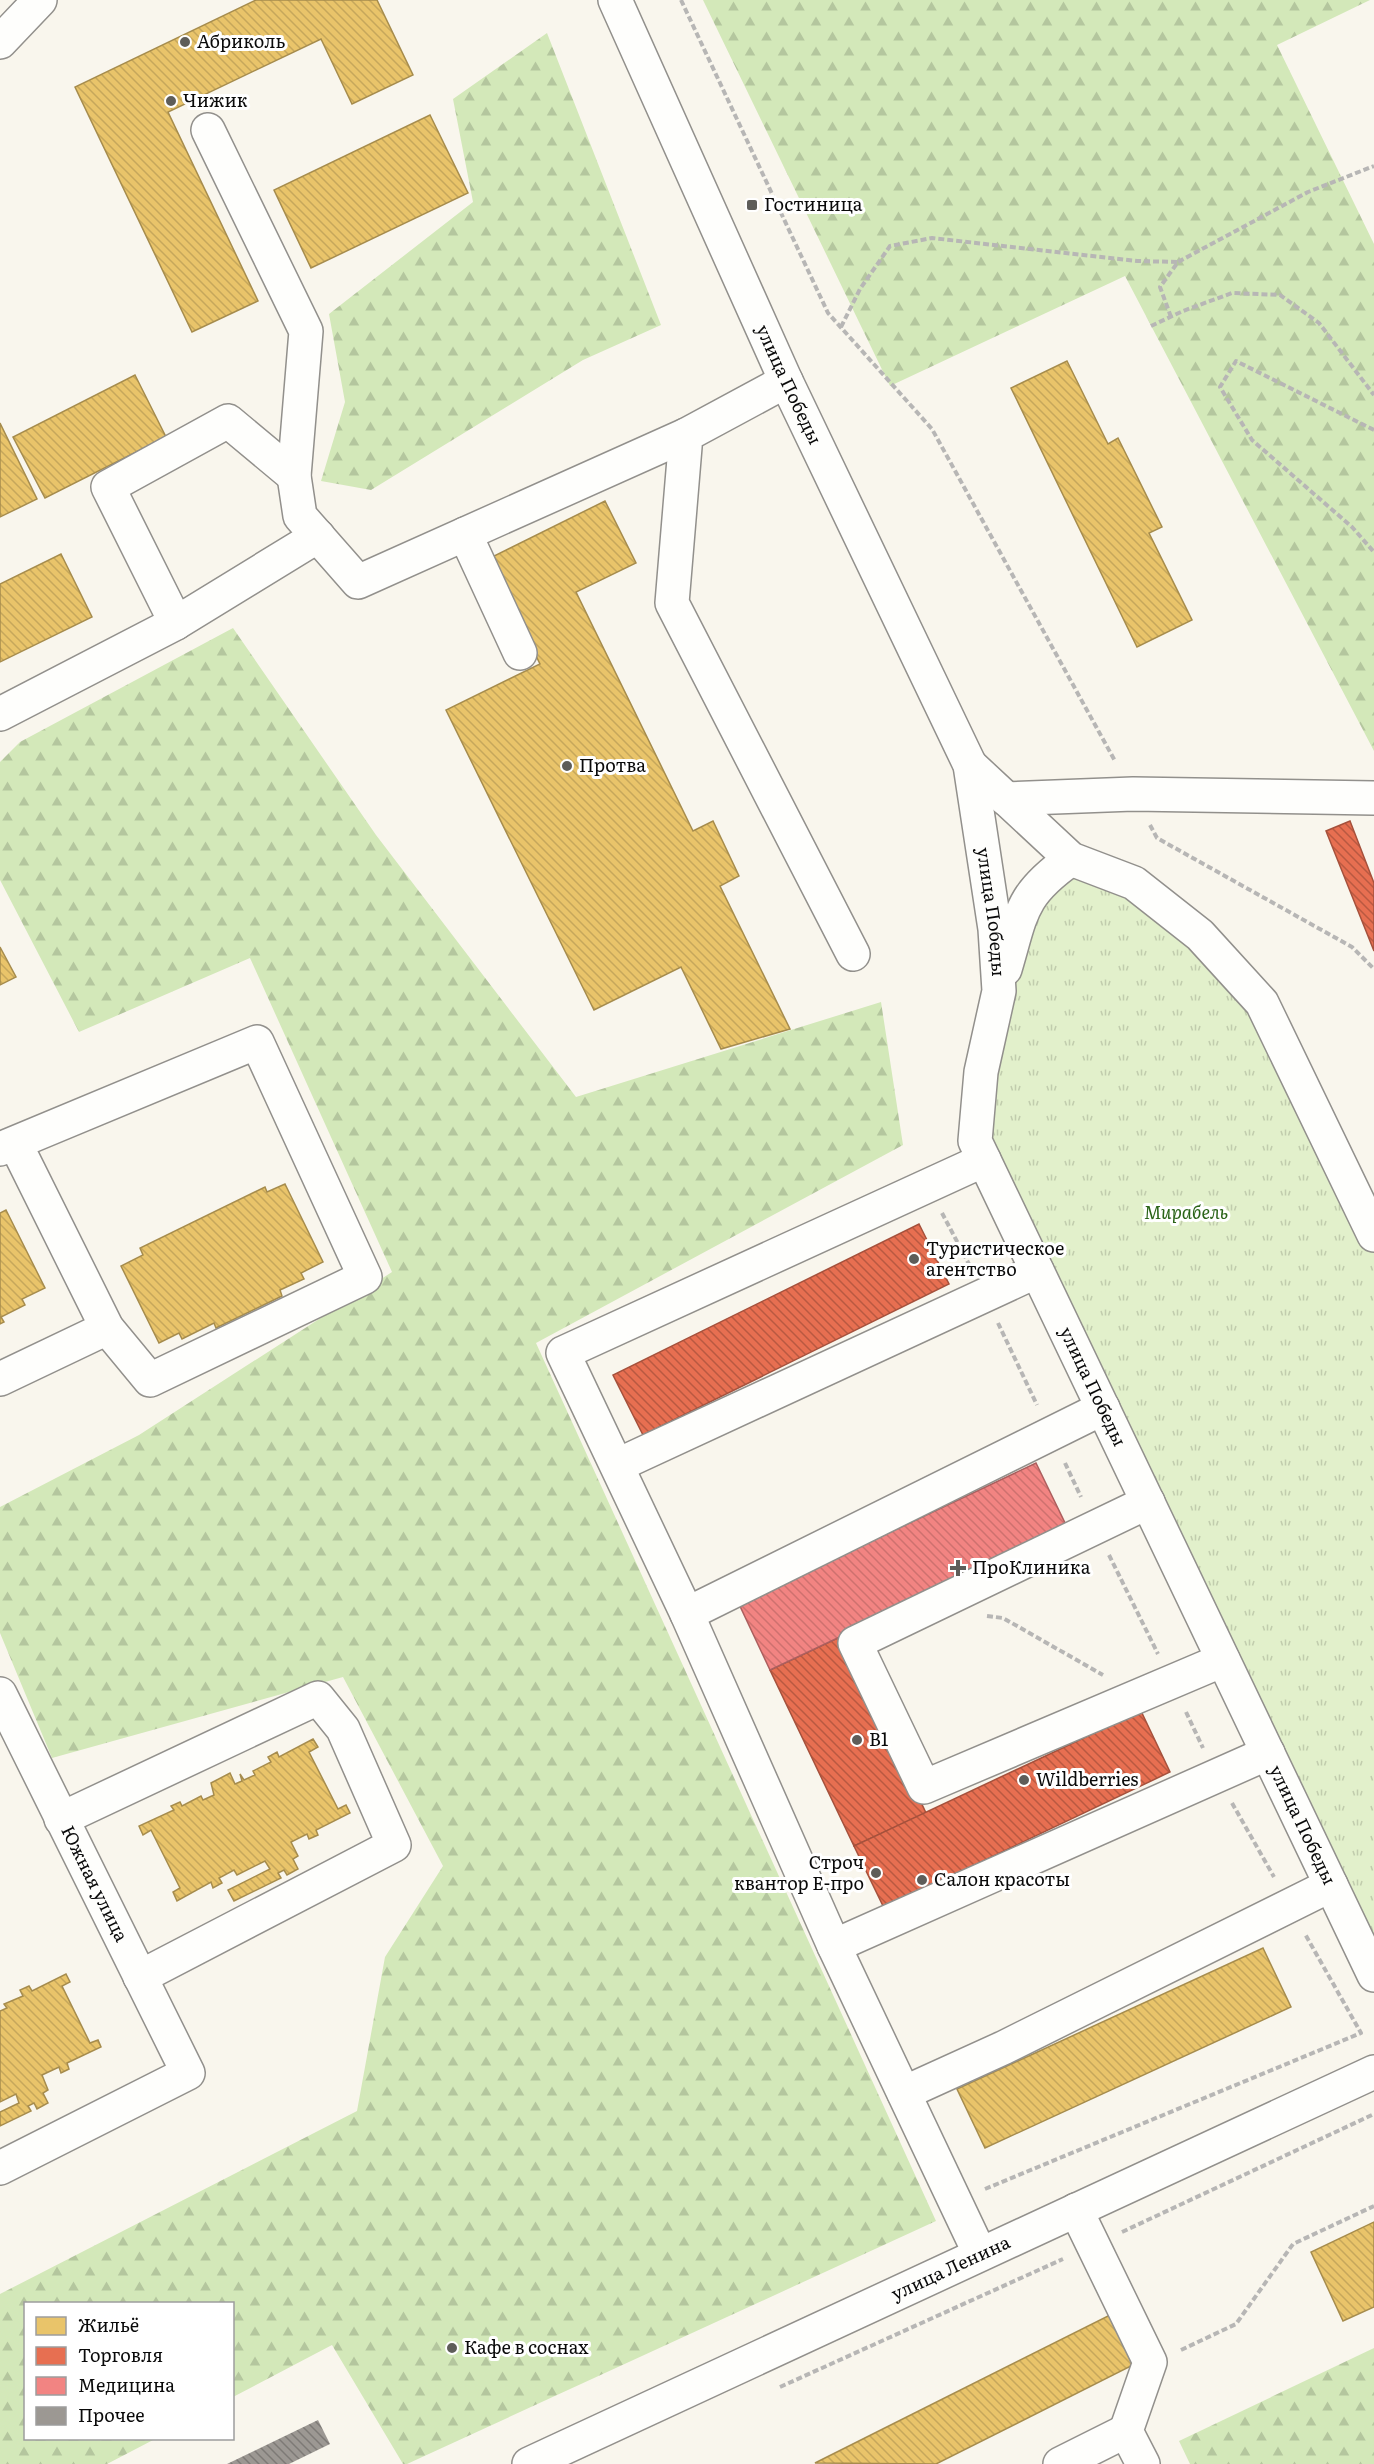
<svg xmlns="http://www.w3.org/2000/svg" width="1374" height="2464" font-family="Literata,serif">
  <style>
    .forest { fill: url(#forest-firs) }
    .park { fill: url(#park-tufts) }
    .homes { fill: url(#homes-back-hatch); stroke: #a68c4d; stroke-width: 1.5 }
    .shops { fill: url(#shops-back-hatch); stroke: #a5513c; stroke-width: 1.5 }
    .health { fill: url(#health-back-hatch); stroke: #ac5f5e; stroke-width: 1.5 }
    .building { fill: url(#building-back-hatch) }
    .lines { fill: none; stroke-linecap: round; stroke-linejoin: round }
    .minor-casing { stroke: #92908c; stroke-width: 36 }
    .path { stroke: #b7b6b5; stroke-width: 4; stroke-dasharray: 6 3; stroke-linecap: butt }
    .minor { stroke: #fefefc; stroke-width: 33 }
    .poi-dot { fill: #5e5d59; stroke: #fff; stroke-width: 2 }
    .labels { text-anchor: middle; stroke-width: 6; stroke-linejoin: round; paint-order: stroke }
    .poi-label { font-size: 18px; fill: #0a0a0a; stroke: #fff; text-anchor: start }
    .street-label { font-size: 18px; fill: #0a0a0a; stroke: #fff }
    .park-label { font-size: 18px; font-style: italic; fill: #2a6418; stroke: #fff }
  </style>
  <defs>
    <pattern id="forest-firs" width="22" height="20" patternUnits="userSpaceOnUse" patternTransform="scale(1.5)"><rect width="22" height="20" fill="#d3e8b9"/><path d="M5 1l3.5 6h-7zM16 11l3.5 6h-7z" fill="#b4c69e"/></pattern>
    <pattern id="park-tufts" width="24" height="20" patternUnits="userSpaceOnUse" patternTransform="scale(1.5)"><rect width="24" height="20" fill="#e2f0cb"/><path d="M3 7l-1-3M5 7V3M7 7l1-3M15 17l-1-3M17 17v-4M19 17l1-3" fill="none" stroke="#c1ccad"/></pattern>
    <pattern id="homes-back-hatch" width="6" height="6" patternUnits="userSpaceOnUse" patternTransform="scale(1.5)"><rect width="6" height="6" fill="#e9c46a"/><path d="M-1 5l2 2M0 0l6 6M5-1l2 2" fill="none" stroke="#c6a75b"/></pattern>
    <pattern id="shops-back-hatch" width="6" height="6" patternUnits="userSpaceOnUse" patternTransform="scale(1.5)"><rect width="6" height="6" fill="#e76f51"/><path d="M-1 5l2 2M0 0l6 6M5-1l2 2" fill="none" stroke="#b95941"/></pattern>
    <pattern id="health-back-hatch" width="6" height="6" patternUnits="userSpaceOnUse" patternTransform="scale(1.5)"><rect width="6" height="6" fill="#f28482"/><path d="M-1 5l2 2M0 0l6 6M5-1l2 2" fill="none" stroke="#ce716f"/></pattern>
    <pattern id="building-back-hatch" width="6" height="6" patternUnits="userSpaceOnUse" patternTransform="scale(1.5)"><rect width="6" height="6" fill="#9c9893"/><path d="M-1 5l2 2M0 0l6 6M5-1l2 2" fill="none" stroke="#7d7a76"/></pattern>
  </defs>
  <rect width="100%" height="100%" fill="#f9f6ed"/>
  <g class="forest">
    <polygon points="703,0 1370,0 1277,45 1374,244 1374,751 1125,276 890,386"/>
    <polygon points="547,33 661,325 583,360 371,490 321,481 345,402 329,314 473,202 453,99"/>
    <polygon points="233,628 376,835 576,1097 881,1002 903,1145 536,1343 936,2221 407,2464 403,2464 332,2345 233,2397 232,2304 26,2304 26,2438 155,2439 107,2464 0,2464 0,2294 357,2111 385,1957 443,1866 343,1677 52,1758 0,1633 0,1507 139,1435 392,1272 250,958 79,1032 0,880 0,762 20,742"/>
    <polygon points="1374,2348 1374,2464 1190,2464 1179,2441"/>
  </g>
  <polygon class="park" points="1071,859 1134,883 1262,1003 1374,1235 1374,1974 975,1141 1025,902"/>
  <g class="homes">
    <polygon points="256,0 377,0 413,75 352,104 321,39 168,112 258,301 192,332 75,87"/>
    <polygon points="430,115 468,193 311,268 274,190"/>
    <polygon points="1067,361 1108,444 1118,438 1162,527 1149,533 1192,620 1137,647 1011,388"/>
    <polygon points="135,375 166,437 45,498 13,437"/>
    <polygon points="0,423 37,499 0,517"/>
    <polygon points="605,501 636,563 576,592 693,831 713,821 739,876 720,886 790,1029 721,1049 681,967 594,1010 446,710 540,664 488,559"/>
    <polygon points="61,554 92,617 0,662 0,584"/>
    <polygon points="0,947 16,977 0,985"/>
    <polygon points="285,1184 323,1262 301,1273 304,1279 280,1290 282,1296 216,1328 214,1323 182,1339 179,1333 159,1343 121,1266 143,1255 140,1248 265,1187 267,1192"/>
    <polygon points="6,1210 45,1288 22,1299 25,1305 1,1317 4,1322 0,1324 0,1213"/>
    <polygon points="313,1739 318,1747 309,1752 338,1809 346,1805 350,1813 316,1830 318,1835 309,1839 307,1834 291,1842 298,1856 293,1859 298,1869 287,1875 284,1870 278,1873 281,1878 234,1901 228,1890 270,1869 265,1861 237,1875 234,1870 219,1878 222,1883 213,1888 211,1882 177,1901 173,1892 180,1888 151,1830 143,1835 139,1826 174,1810 171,1806 180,1802 182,1806 201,1796 203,1800 214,1795 211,1783 230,1773 235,1784 242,1781 240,1774 244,1780 255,1775 253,1771 271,1762 268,1757 277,1752 279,1757"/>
    <polygon points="1263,1948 1291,2007 985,2148 957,2089"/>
    <polygon points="66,1974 70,1982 62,1986 90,2043 98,2040 101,2047 67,2063 69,2069 61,2073 59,2067 42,2075 48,2090 43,2093 48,2103 37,2109 34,2103 28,2106 31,2111 0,2126 0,2112 19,2103 16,2094 0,2102 0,2011 7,2008 4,2004 23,1996 20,1990 29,1986 32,1991"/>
    <polygon points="1374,2222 1374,2307 1343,2321 1311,2252"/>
    <polygon points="1110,2315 1135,2364 936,2464 815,2463"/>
  </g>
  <g class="shops">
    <polygon points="1350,821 1374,883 1374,951 1326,831"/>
    <polygon points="919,1224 949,1284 643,1435 613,1375"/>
    <polygon points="842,1636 926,1813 854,1846 770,1670"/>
    <polygon points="1141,1711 1170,1772 884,1908 854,1846"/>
  </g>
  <polygon class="health" points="1036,1463 1068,1529 770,1670 739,1604"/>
  <polygon class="building" points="318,2420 330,2444 289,2464 227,2464"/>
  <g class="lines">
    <g class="minor-casing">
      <g id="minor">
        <path id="s1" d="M615,0L786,381L970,765L995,929L999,991L981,1072L975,1141L1374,1975"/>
        <polyline points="0,42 40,0"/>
        <polyline points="208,130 306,331 294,476 300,516 358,582 686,435"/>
        <polyline points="786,381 686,435 672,603 853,954"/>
        <polyline points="465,534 520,653"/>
        <polyline points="176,623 108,487 228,421 294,476"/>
        <polyline points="0,714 176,623 318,536"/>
        <polyline points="970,765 1071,859 1134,883 1200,935 1262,1003 1374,1235"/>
        <polyline points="1006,799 1133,794 1374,798"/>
        <path d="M1005,969C1022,912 1020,895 1071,859"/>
        <polyline points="0,1149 257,1042 365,1277 150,1380 107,1328 15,1143"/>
        <polyline points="0,1379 107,1328"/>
        <polyline points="618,1465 1037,1271"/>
        <polyline points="1148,1502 855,1643 924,1787 1223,1660"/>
        <polyline points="687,1614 1103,1408"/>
        <path id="s2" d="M0,1694L188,2073L0,2168"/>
        <polyline points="61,1819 318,1698 343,1729 394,1845 140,1977"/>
        <polyline points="834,1946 1268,1753"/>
        <polyline points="904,2093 1003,2048 1331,1885"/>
        <polyline points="1076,2210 1150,2362 1126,2431 1143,2464"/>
        <polyline points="980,2254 834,1946 687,1614 563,1353 984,1160"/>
        <path id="s3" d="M529,2464L1374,2072"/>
        <polyline points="1060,2464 1126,2431"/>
      </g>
    </g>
    <g class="path">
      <polyline points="681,0 828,313 932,429 1115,761"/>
      <polyline points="1171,317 1160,287 1178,262 1308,192 1374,166"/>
      <polyline points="1151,326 1183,311 1232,293 1280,295 1319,323 1374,395"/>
      <polyline points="841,327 860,289 890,246 932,238 1137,261 1178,262"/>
      <polyline points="1374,430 1236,361 1220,387 1252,440 1352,527 1374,552"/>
      <polyline points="1150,825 1157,838 1352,947 1374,969"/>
      <polyline points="942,1213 971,1268"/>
      <polyline points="998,1323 1037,1405"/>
      <polyline points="1065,1463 1081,1497"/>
      <polyline points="1109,1555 1158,1654"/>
      <polyline points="987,1616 1003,1618 1103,1675"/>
      <polyline points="1186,1712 1203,1748"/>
      <polyline points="1232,1803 1274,1877"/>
      <polyline points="985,2189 1361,2033 1305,1934"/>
      <polyline points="1122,2232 1374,2114"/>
      <polyline points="1181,2350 1236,2324 1293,2244 1374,2206"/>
      <polyline points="780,2387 1063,2259"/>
    </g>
    <use href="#minor" class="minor"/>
  </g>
  <g class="poi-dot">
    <circle cx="185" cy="42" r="6"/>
    <circle cx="171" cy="101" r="6"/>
    <rect x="746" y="199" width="12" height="12" rx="3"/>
    <circle cx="567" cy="766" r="6"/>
    <circle cx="914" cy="1259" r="6"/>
    <path d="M955 1559h6v6h6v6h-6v6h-6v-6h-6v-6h6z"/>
    <circle cx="857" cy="1740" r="6"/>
    <circle cx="1024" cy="1780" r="6"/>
    <circle cx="876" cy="1873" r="6"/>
    <circle cx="922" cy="1880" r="6"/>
    <circle cx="452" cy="2348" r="6"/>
  </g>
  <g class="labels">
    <g class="poi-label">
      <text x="197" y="48">Абриколь</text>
      <text x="183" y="107">Чижик</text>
      <text x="764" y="211">Гостиница</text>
      <text x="579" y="772">Протва</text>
      <text x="926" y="1255">Туристическое<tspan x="926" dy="21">агентство</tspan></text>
      <text x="972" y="1574">ПроКлиника</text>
      <text x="869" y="1746">В1</text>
      <text x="1036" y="1786">Wildberries</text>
      <text x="864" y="1869" text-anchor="end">Строч<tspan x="864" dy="21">квантор Е-про</tspan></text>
      <text x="934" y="1886">Салон красоты</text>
      <text x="464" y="2354">Кафе в соснах</text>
    </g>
    <g class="street-label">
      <text dy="6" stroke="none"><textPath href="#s1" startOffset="422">улица Победы</textPath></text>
      <text dy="6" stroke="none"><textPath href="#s1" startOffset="992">улица Победы</textPath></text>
      <text dy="6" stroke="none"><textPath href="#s1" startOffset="1496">улица Победы</textPath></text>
      <text dy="6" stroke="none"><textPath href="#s1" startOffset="1982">улица Победы</textPath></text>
      <text dy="6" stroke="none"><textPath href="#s2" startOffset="212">Южная улица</textPath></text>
      <text dy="6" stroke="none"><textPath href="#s3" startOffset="465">улица Ленина</textPath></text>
    </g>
    <g class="park-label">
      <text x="1186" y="1219">Мирабель</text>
    </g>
  </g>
  <rect x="24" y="2302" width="210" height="138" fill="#ffffff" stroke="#9d9d9d" stroke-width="1.5"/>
  <rect x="36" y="2317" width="30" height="18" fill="#e9c46a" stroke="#9d9d9d" stroke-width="1.5"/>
  <text x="78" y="2332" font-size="18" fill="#0a0a0a">Жильё</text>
  <rect x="36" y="2347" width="30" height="18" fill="#e76f51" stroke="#9d9d9d" stroke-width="1.5"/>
  <text x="78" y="2362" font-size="18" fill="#0a0a0a">Торговля</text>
  <rect x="36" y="2377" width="30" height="18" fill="#f28482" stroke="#9d9d9d" stroke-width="1.5"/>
  <text x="78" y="2392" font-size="18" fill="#0a0a0a">Медицина</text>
  <rect x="36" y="2407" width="30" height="18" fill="#9c9893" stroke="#9d9d9d" stroke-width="1.5"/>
  <text x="78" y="2422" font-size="18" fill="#0a0a0a">Прочее</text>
</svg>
